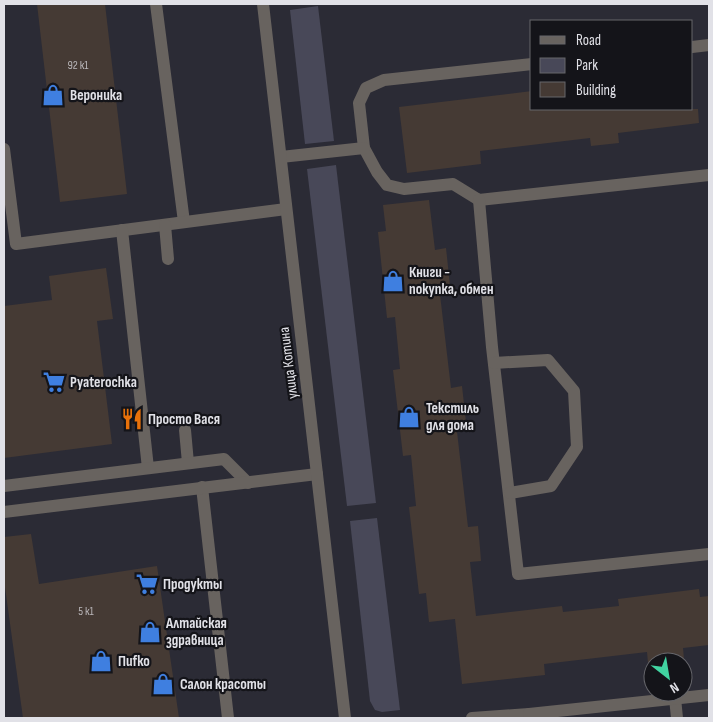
<svg xmlns="http://www.w3.org/2000/svg" width="713" height="722" font-family="'Sofia Sans Condensed',sans-serif">
  <style>
    .green { fill: #484858 }
    .building { fill: #453a34 }
    .lines { fill: none; stroke-linecap: round; stroke-linejoin: round }
    .lane { stroke: #68635f; stroke-width: 12 }
    .street { stroke: #68635f; stroke-width: 12 }
    .labels { text-anchor: middle; stroke-width: 4.5; stroke-linejoin: round; paint-order: stroke }
    .number-label { font-size: 12px; fill: #bab7ba }
    .poi-label { font-size: 15px; font-weight: bold; fill: #e1e1e7; stroke: #141419; text-anchor: start }
    .street-label { font-size: 15px; fill: #e1e1e7; stroke: #141419 }
  </style>
  <rect width="100%" height="100%" fill="#2b2b35"/>
  <g class="green">
    <polygon points="318,6 334,141 305,144 290,10"/>
    <polygon points="336,165 376,503 347,506 307,169"/>
    <polygon points="377,518 400,710 382,712 375,710 370,701 350,521"/>
  </g>
  <g class="building">
    <polygon points="37,4 105,4 127,194 60,202"/>
    <polygon points="532,91 532,109 698,109 699,123 618,133 619,143 591,146 590,138 480,151 481,164 407,173 399,107"/>
    <polygon points="429,200 435,250 446,248 450,285 439,286 451,388 462,386 466,422 456,423 468,527 478,526 480,548 481,561 470,562 476,616 562,606 563,612 619,606 618,599 699,589 700,597 709,596 709,645 683,648 684,659 648,663 647,652 544,664 545,675 462,684 455,619 429,622 426,593 419,594 409,507 416,506 411,455 403,456 393,370 400,369 395,317 387,318 378,232 386,231 383,205"/>
    <polygon points="106,268 113,319 97,321 112,444 4,458 4,306 52,300 49,276"/>
    <polygon points="31,534 39,584 157,566 179,718 23,718 4,580 4,537"/>
  </g>
  <g class="lines">
    <g class="lane">
      <polyline points="156,4 184,222"/>
      <polyline points="692,47 709,45"/>
      <polyline points="532,64 384,80 366,88 359,103 364,148 377,172 387,185 404,189 453,184 479,200 709,175"/>
      <polyline points="4,149 16,244 286,209"/>
      <polyline points="281,157 364,148"/>
      <polyline points="479,200 492,347 518,574 709,554"/>
      <polyline points="165,225 168,259"/>
      <polyline points="122,230 148,468"/>
      <polyline points="494,363 548,360 574,391 577,447 551,486 510,493"/>
      <polyline points="185,430 188,463"/>
      <polyline points="4,486 224,459 248,483"/>
      <polyline points="202,487 228,718"/>
      <polyline points="4,512 317,474"/>
      <polyline points="675,698 677,718"/>
      <polyline points="472,718 529,714"/>
      <polyline points="530,718 529,714 709,695"/>
    </g>
    <polyline class="street" points="263,4 345,718"/>
  </g>
  <defs>
    <g id="shop-bare" transform="scale(1.725)"><path d="M-5-2.5h2.3a2.7 3.5 0 0 1 5.4 0H5L5.5 6h-11ZM-1.5-2.5h3a1.5 2.3 0 0 0-3 0Z" fill="#3f7fe0" stroke="#141419" stroke-width="2.5" paint-order="stroke"/></g>
    <g id="supermarket-bare" transform="scale(1.725)"><path d="M-6-5.5h2.5l.6 2H6L4.5 2H-2.5L-4.4-4H-6ZM-1.5 3.2a1.3 1.3 0 1 0 .1 0ZM3 3.2a1.3 1.3 0 1 0 .1 0Z" fill="#3f7fe0" stroke="#141419" stroke-width="2.5" paint-order="stroke"/></g>
    <g id="restaurant-bare" transform="scale(1.725)"><path d="M-5-6h1v4h1v-4h1v4h1v-4h1v5L-1.5 .5V6h-2V.5L-5-1ZM5-6V6H3V1.5H1.5Q1.5-4 5-6Z" fill="#e8710a" stroke="#141419" stroke-width="2.5" paint-order="stroke"/></g>
  </defs>
  <g fill-rule="evenodd">
    <use href="#shop-bare" x="53" y="95"/>
    <use href="#shop-bare" x="393" y="281"/>
    <use href="#supermarket-bare" x="54" y="382"/>
    <use href="#shop-bare" x="409" y="417"/>
    <use href="#restaurant-bare" x="132" y="419"/>
    <use href="#supermarket-bare" x="147" y="584"/>
    <use href="#shop-bare" x="150" y="632"/>
    <use href="#shop-bare" x="101" y="661"/>
    <use href="#shop-bare" x="163" y="684"/>
  </g>
  <g class="labels">
    <g class="number-label">
      <text x="78" y="69">92 к1</text>
      <text x="86" y="615">5 к1</text>
    </g>
    <g class="poi-label">
      <text x="70" y="100">Вероника</text>
      <text x="409" y="277">Книги -<tspan x="409" dy="17">покупка, обмен</tspan></text>
      <text x="70" y="387">Pyaterochka</text>
      <text x="426" y="413">Текстиль<tspan x="426" dy="17">для дома</tspan></text>
      <text x="148" y="424">Просто Вася</text>
      <text x="163" y="589">Продукты</text>
      <text x="166" y="628">Алтайская<tspan x="166" dy="17">здравница</tspan></text>
      <text x="118" y="666">Пиfко</text>
      <text x="180" y="689">Салон красоты</text>
    </g>
    <g class="street-label">
      <text transform="translate(288 363) rotate(-97)" y="5">улица Котина</text>
    </g>
  </g>
  <rect width="713" height="722" fill="none" stroke="#e1e1e7" stroke-width="10"/>
  <rect x="530" y="20" width="162" height="90" fill="#141419" stroke="#66666b"/>
  <rect x="540" y="36" width="25" height="8" fill="#68635f" stroke="#66666b"/>
  <text x="576" y="45" font-size="15" fill="#e1e1e7">Road</text>
  <rect x="540" y="58" width="25" height="15" fill="#484858" stroke="#66666b"/>
  <text x="576" y="70" font-size="15" fill="#e1e1e7">Park</text>
  <rect x="540" y="82" width="25" height="15" fill="#453a34" stroke="#66666b"/>
  <text x="576" y="95" font-size="15" fill="#e1e1e7">Building</text>
  <g transform="translate(668 677) rotate(149)"><circle r="24" fill="#141419" stroke="#66666b"/>
  <path d="M0-4L9 19L0 12L-9 19Z" fill="#41d4a1"/>
  <text y="-8" font-size="14" font-weight="bold" text-anchor="middle" fill="#e1e1e7">N</text>
  </g>
</svg>
